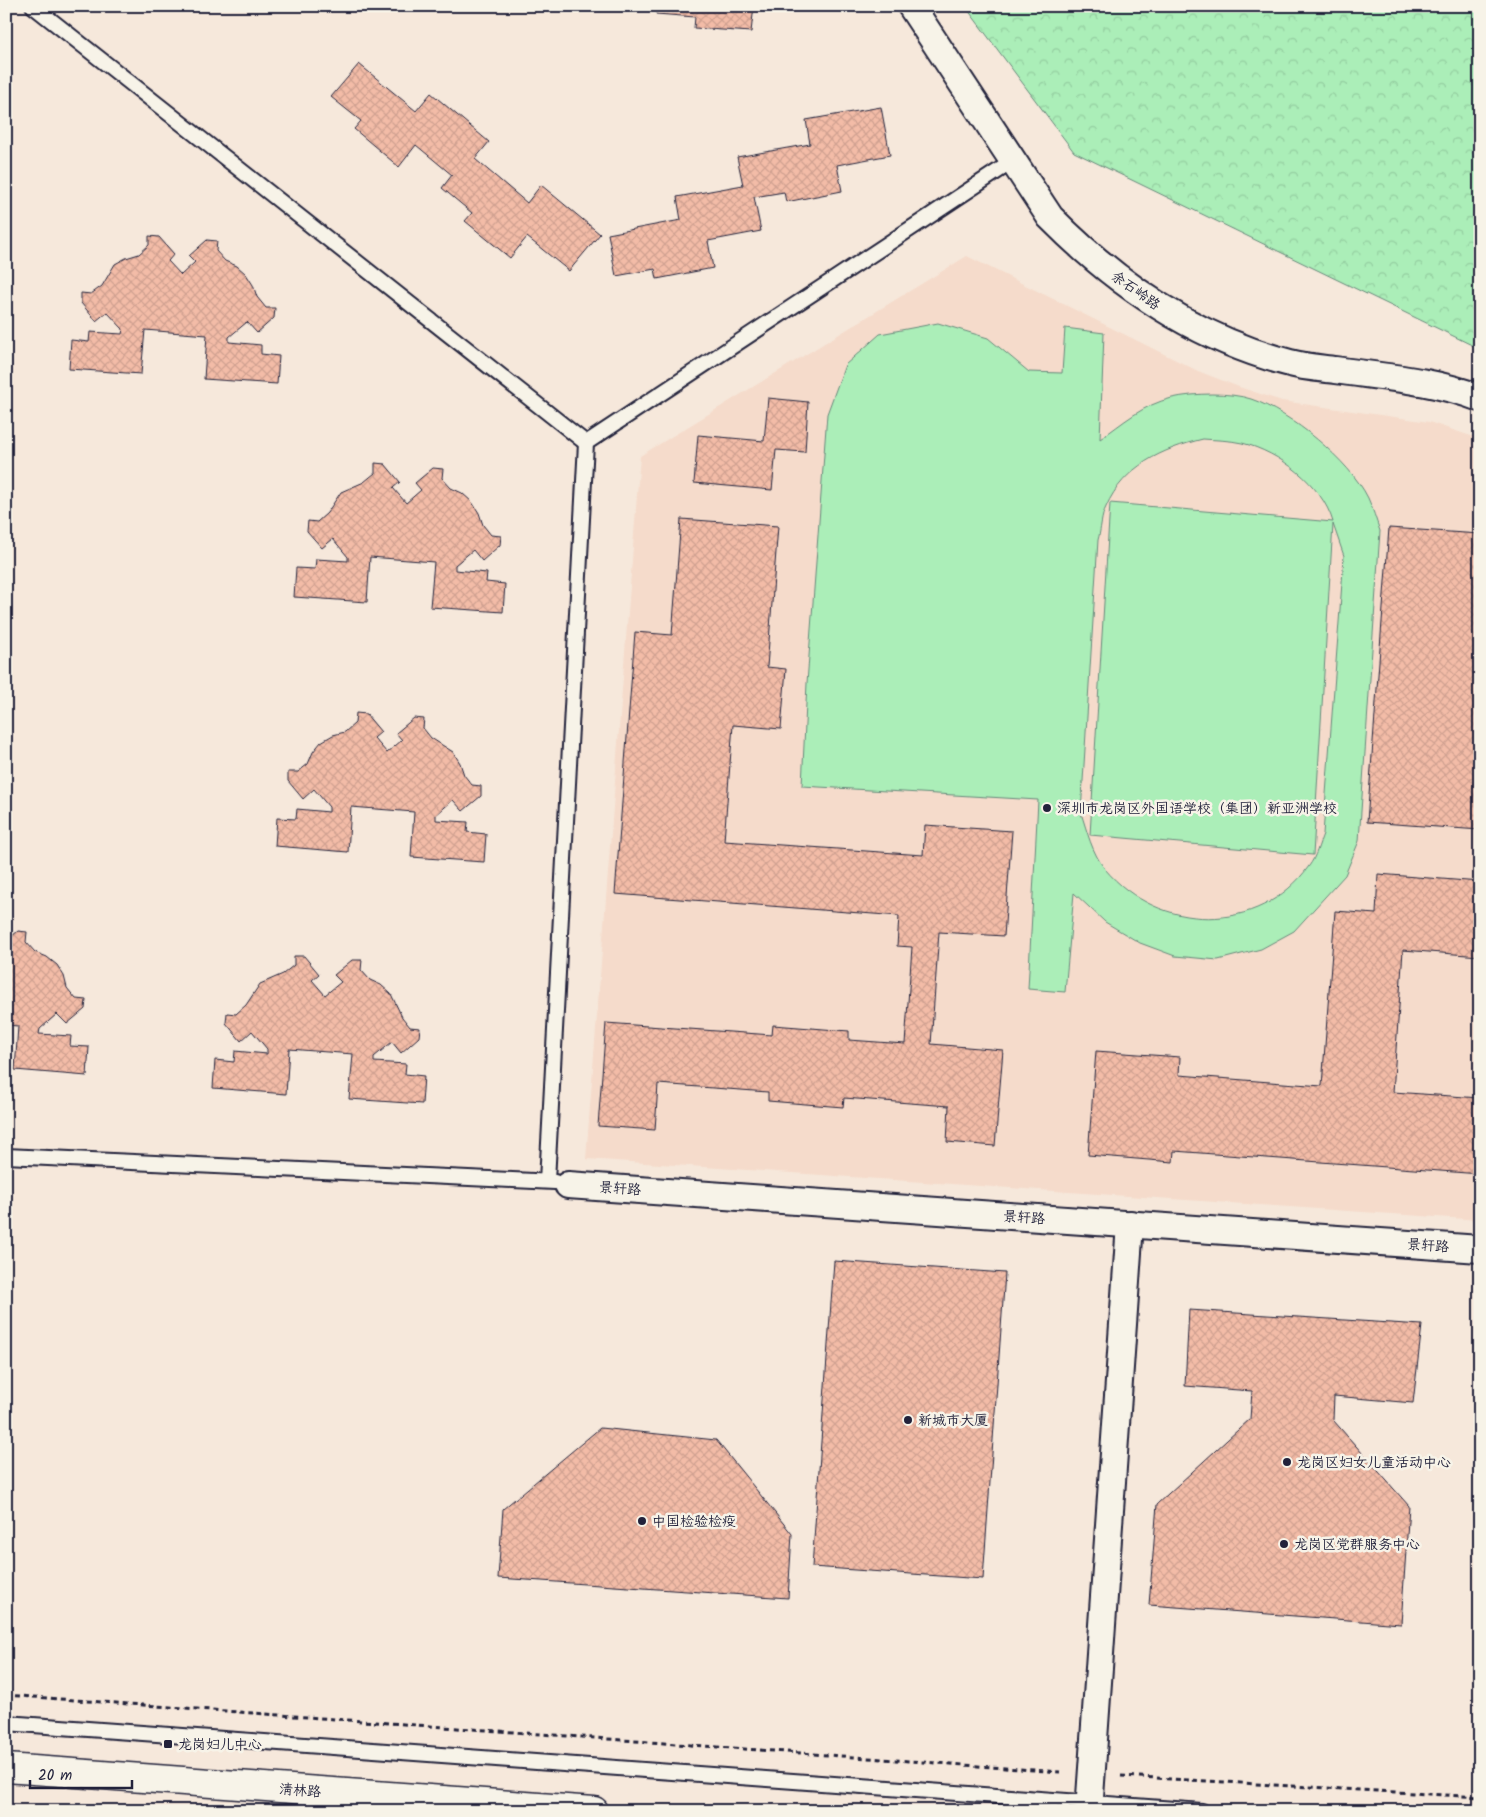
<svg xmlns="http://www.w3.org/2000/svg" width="1486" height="1817" font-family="Kalam,'LXGW WenKai TC',sans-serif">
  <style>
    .built { fill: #f5dbcb }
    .forest { fill: url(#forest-crowns); stroke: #66887a }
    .garden { fill: #abeeb8; stroke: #66887a; fill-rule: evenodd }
    .building { fill: url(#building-cross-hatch); stroke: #22223b }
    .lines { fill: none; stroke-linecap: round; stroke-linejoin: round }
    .service-casing { stroke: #22223b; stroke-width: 18 }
    .minor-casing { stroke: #22223b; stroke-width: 30 }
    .secondary-casing { stroke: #22223b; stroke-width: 31 }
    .path { stroke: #22223b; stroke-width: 3; stroke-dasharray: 5 4; stroke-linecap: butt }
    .service { stroke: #f7f3e8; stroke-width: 14 }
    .minor { stroke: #f7f3e8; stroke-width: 26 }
    .secondary { stroke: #f7f3e8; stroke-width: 28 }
    .poi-dot { fill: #22223b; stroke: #f7f3e8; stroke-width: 2 }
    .labels { text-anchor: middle; stroke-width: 5; stroke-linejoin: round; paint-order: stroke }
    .street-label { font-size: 14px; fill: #22223b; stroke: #f7f3e8 }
    .poi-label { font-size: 14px; fill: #22223b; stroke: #f7f3e8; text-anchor: start }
  </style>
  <defs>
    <pattern id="forest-crowns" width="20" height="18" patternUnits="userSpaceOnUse" patternTransform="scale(1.25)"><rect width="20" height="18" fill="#abeeb8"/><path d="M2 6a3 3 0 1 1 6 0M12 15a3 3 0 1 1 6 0" fill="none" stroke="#93cc9f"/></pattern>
    <pattern id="building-cross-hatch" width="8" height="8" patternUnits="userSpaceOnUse" patternTransform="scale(1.25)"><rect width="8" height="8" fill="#f3bca7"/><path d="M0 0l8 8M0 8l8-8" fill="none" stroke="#d0a191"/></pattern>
  </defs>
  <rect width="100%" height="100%" fill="#f6e8db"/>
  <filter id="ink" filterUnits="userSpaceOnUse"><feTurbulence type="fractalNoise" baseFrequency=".02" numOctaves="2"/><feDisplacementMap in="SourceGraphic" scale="10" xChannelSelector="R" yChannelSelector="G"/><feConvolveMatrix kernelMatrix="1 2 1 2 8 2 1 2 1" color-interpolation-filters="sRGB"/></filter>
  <g filter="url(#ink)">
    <polygon class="built" points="967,256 1198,371 1239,387 1282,401 1429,422 1480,439 1480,1220 586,1159 640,456"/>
    <polygon class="forest" points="965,6 1480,6 1480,349 1074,152"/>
    <path class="garden" d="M938,323L988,338L1029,372L1062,373L1065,328L1104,333L1100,439C1123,423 1142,405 1172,398C1194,393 1230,392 1251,399C1290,412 1350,461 1368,498C1373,509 1376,520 1380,531L1359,841L1345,875L1294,931L1261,949L1218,960L1175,956L1140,943L1105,922L1074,893L1065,992L1028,989L1038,800L802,786L807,683L827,414L845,365L880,334ZM1203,439C1215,440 1229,440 1242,443C1279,452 1322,484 1333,522L1110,503L1090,835L1313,855L1333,524L1344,556L1323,834C1319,844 1316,857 1309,866C1259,936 1159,933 1105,869C1092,853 1087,831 1081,813L1098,540C1101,530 1101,516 1106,507C1124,466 1162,449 1203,439Z"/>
    <g class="building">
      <polygon points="657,6 754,6 751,32 694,28 695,17 656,14"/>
      <polygon points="766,6 807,6 807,10"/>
      <polygon points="359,64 416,111 431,93 489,142 475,159 527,203 541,185 600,234 569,271 527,237 510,258 465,221 472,213 442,188 452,175 416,145 399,167 354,129 361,121 331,97"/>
      <polygon points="881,107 890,155 837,165 842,191 786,202 784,192 754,197 761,231 708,241 713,268 657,279 655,269 616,276 608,234 681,220 677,197 743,185 737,157 810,144 806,120"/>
      <polygon points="149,236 159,237 174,254 168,261 181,275 195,262 189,256 207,240 217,241 216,251 225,261 237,266 246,274 253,285 257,297 266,308 275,308 274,318 257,333 247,322 229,337 229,342 261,345 261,354 279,356 277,384 204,379 207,335 145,330 141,374 69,369 71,340 89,342 90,332 122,334 123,329 107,312 96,321 81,303 81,293 91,294 102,286 115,264 126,258 139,254 149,245"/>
      <polygon points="768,398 808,402 805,452 776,450 772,490 694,483 698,435 764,441"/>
      <polygon points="375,463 385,464 400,482 393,488 406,503 421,490 415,483 433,468 443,469 442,478 451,488 462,493 472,502 479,513 483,525 491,535 501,536 500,545 482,561 473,550 455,565 455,570 487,573 486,582 505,584 503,612 430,607 434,562 370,557 367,602 294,597 296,568 315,569 316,559 348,561 348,557 333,539 322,548 307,531 308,521 317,522 327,513 341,492 364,482 375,473"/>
      <polygon points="681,519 778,526 767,667 786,669 781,729 733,725 724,841 923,855 925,825 1012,831 1004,936 939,932 931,1044 1003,1050 995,1146 947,1142 949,1106 844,1098 843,1107 768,1101 768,1092 658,1084 655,1130 598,1126 606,1023 772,1035 773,1025 849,1031 849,1040 905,1044 912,947 897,946 899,916 615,894 635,632 672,635"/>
      <polygon points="1389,528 1480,534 1480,830 1367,822"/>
      <polygon points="356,713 366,714 381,732 374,738 387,753 402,740 396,733 414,718 424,719 423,728 431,738 453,752 460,763 464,775 472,785 481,786 481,796 463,811 453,800 436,815 436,820 468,822 467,832 486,834 484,862 411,857 414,812 351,807 348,852 275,846 277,818 296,819 297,809 329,812 329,807 314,789 303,799 288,781 288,772 298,772 308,764 313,752 321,742 333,735 345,732 355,723"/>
      <polygon points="1378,874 1480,882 1480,956 1403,950 1393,1092 1480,1098 1480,1174 1174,1151 1173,1162 1088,1155 1096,1051 1180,1057 1179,1075 1322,1086 1335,911 1376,914"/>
      <polygon points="18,931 27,932 26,942 35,952 47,957 57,965 64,976 67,988 76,999 86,1000 85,1009 67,1024 57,1014 40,1029 39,1034 71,1036 70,1046 89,1047 87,1076 15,1070 18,1026 6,1025 6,941"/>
      <polygon points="294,956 304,956 319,974 312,980 325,995 341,982 334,975 352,960 362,960 361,970 370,980 381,985 391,994 402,1017 410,1027 420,1028 419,1037 401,1053 392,1042 374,1057 374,1062 406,1064 405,1074 424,1076 422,1104 349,1099 353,1054 289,1049 286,1094 213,1088 215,1060 234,1062 235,1051 267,1054 267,1049 252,1031 241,1041 226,1023 227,1013 236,1014 246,1005 260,984 283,974 294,965"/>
      <polygon points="834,1261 1005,1273 983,1579 812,1567"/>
      <polygon points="1189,1310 1422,1325 1413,1403 1334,1396 1333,1420 1409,1506 1401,1624 1149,1605 1157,1504 1250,1419 1252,1391 1185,1386"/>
      <polygon points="600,1428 716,1440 792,1534 788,1598 498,1578 503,1509"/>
    </g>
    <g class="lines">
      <g class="service-casing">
        <g id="service">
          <polyline points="33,6 586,443 1013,161"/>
          <polyline points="6,1156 555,1182"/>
          <polyline points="547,1181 586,443"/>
          <polyline points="6,1723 1202,1811"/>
        </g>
      </g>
      <g class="minor-casing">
        <g id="minor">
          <path d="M911,6L1050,217C1117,285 1197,339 1290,363C1304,367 1320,368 1335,370C1384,377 1433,380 1480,398"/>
          <polyline points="568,1185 1480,1249"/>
          <polyline points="1089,1811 1130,1224"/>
        </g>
      </g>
      <g class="secondary-casing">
        <polyline id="secondary" points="6,1768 594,1811"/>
      </g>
      <g class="path">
        <polyline points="6,1695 1060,1772"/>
        <polyline points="1121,1776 1480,1797"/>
      </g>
      <use href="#service" class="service"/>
      <use href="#minor" class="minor"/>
      <use href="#secondary" class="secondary"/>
    </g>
  </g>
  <g class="poi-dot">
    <circle cx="1047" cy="808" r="5"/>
    <circle cx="908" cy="1420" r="5"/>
    <circle cx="1287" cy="1462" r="5"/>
    <circle cx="642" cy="1521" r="5"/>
    <circle cx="1284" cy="1544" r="5"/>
    <rect x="163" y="1739" width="10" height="10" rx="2.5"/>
  </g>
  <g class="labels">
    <g class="street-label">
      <text transform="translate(1136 290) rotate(35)" y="5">余石岭路</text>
      <text transform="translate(620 1188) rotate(4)" y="5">景轩路</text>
      <text transform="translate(1024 1217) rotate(4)" y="5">景轩路</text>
      <text transform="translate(1428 1245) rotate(4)" y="5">景轩路</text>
      <text transform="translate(300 1790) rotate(4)" y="5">清林路</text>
    </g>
    <g class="poi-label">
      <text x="1057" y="813">深圳市龙岗区外国语学校（集团）新亚洲学校</text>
      <text x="918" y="1425">新城市大厦</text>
      <text x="1297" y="1467">龙岗区妇女儿童活动中心</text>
      <text x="652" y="1526">中国检验检疫</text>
      <text x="1294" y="1549">龙岗区党群服务中心</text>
      <text x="178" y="1749">龙岗妇儿中心</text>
    </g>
  </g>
  <rect width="1486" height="1817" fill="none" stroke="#f7f3e8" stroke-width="25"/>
  <rect x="12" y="12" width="1461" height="1792" fill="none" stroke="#22223b" stroke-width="2" filter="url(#ink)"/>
  <path d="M30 1780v8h102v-8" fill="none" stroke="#22223b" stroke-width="2.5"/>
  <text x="38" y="1780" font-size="15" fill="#22223b" stroke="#f7f3e8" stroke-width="4" paint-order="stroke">20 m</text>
</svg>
